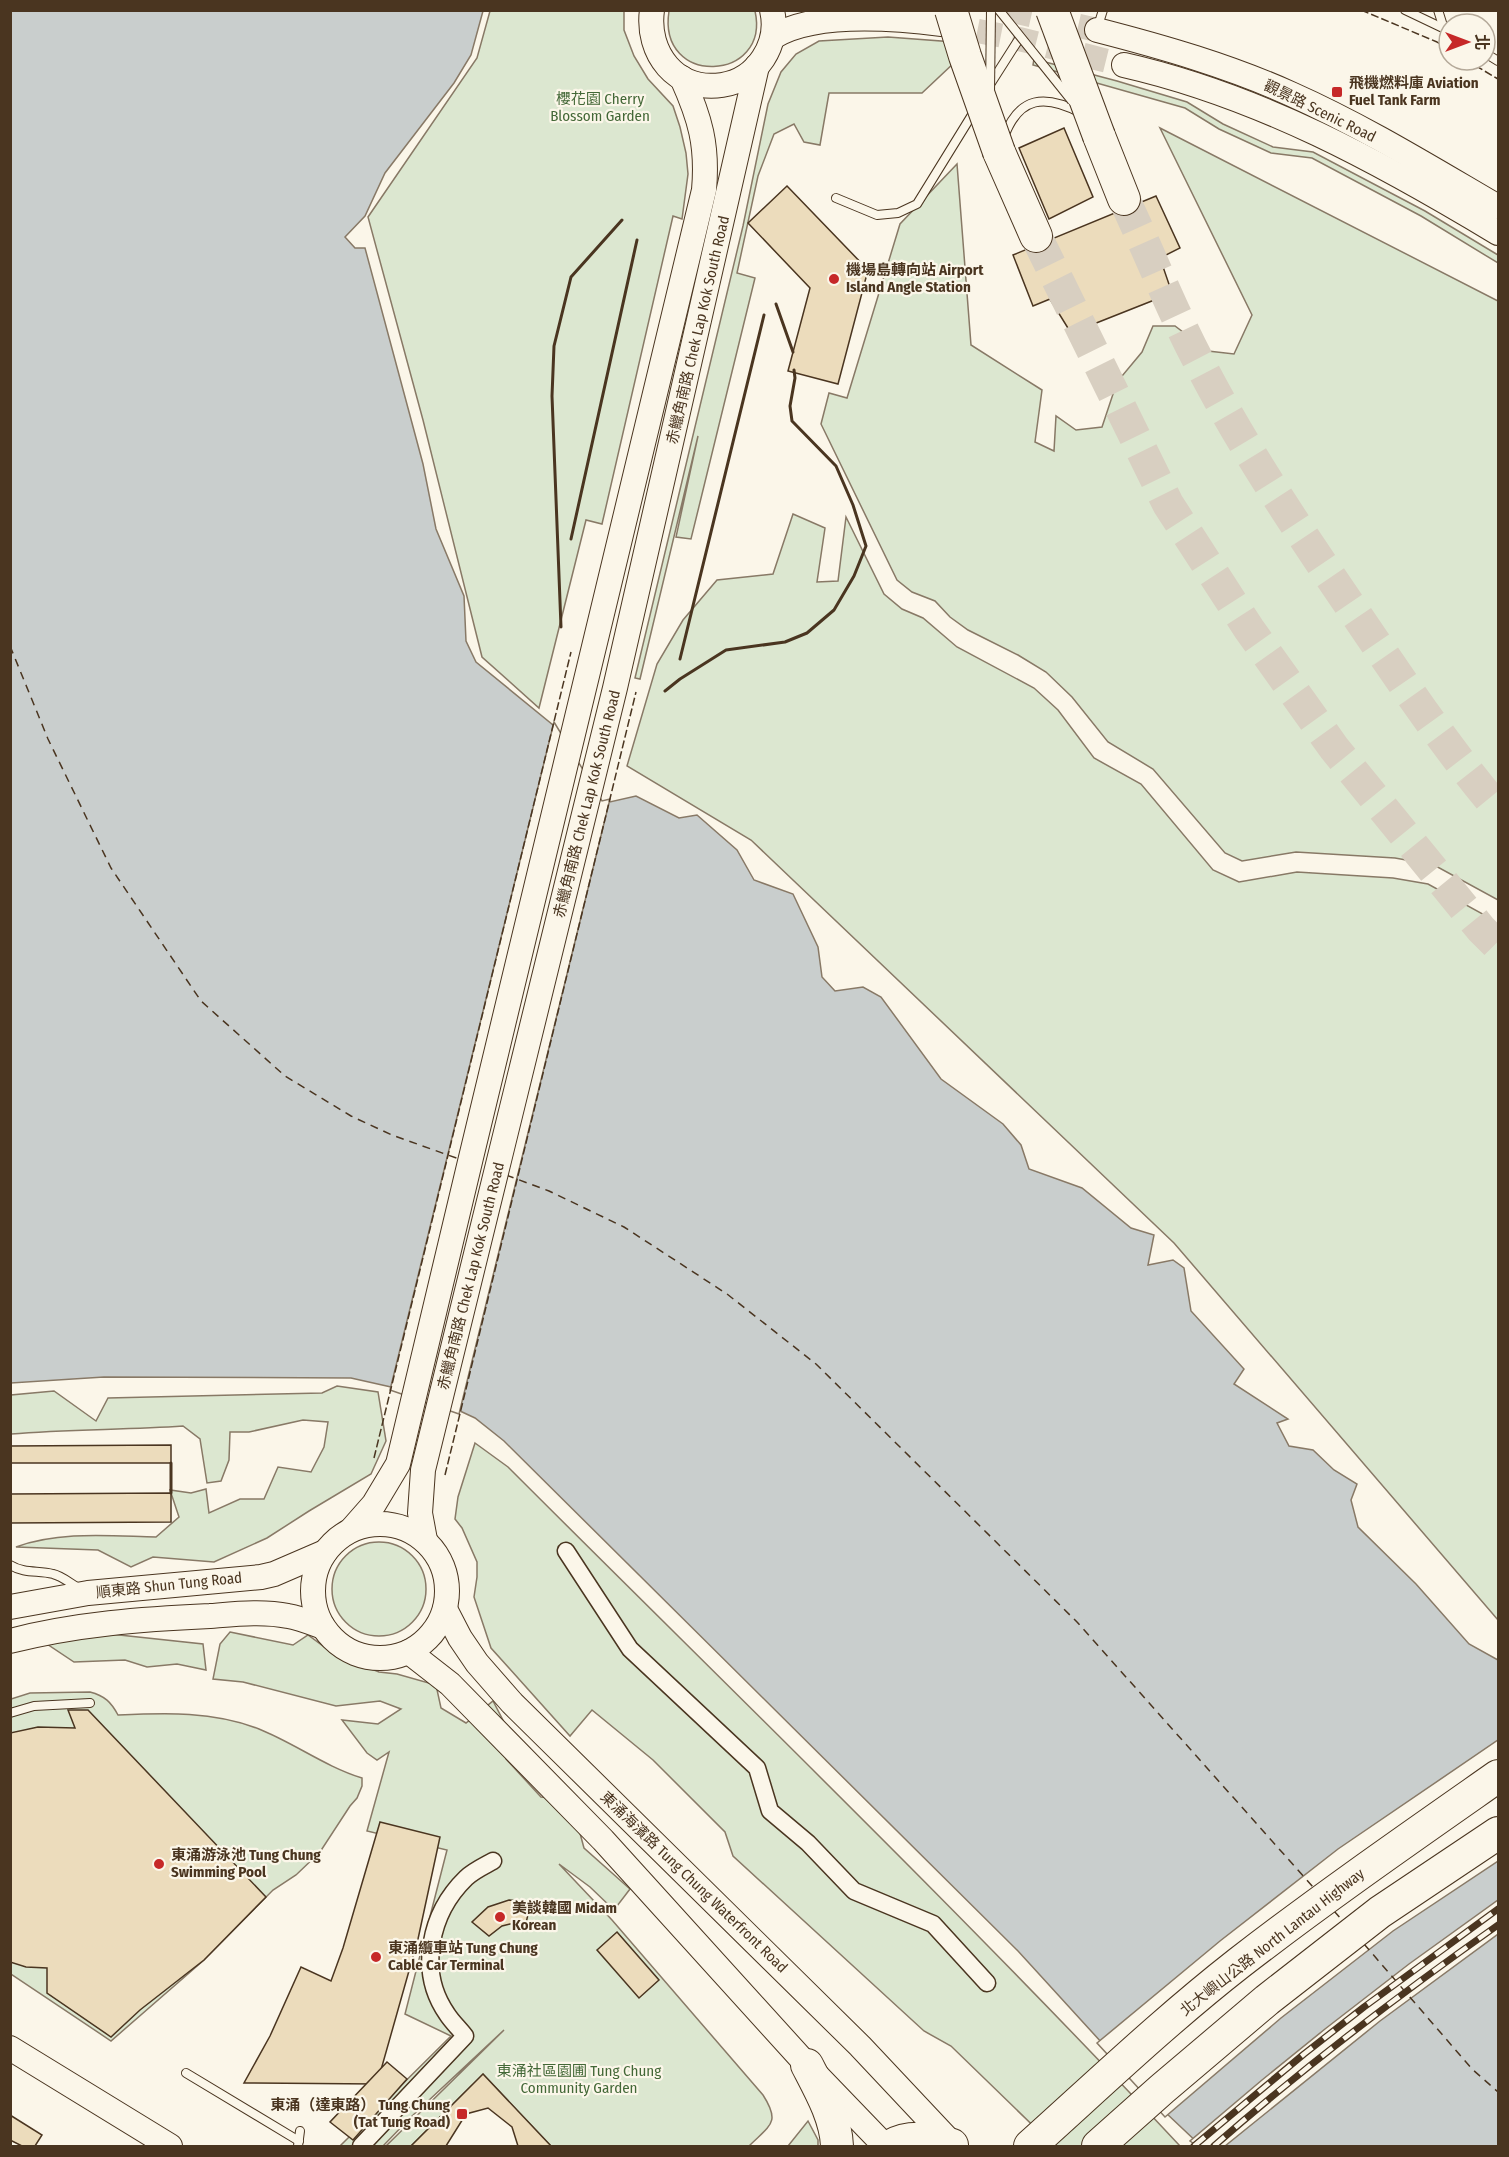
<svg xmlns="http://www.w3.org/2000/svg" width="1509" height="2157" font-family="'Fira Sans Condensed','Noto Sans TC',sans-serif">
  <style>
    .green { fill: #dce7d0; stroke: #887966; stroke-width: 1.5 }
    .water { fill: #c9cecd; stroke: #887966; stroke-width: 1.5 }
    .pier { fill: #fbf6e9; stroke: #887966; stroke-width: 1.5 }
    .lines { fill: none; stroke-linecap: round; stroke-linejoin: round }
    .ferry { stroke: #4a3520; stroke-width: 1.5; stroke-dasharray: 8 6; stroke-linecap: butt }
    .building { fill: #ecdcbc; stroke: #4a3520; stroke-width: 1.5 }
    .secondary-tunnel { stroke: #d8cfc1; stroke-width: 24; stroke-dasharray: 24 12; stroke-linecap: butt }
    .highway-tunnel { stroke: #d8cfc1; stroke-width: 32; stroke-dasharray: 32 16; stroke-linecap: butt }
    .lane-casing { stroke: #4a3520; stroke-width: 10 }
    .street-casing { stroke: #4a3520; stroke-width: 19 }
    .secondary-casing { stroke: #4a3520; stroke-width: 26 }
    .highway-casing { stroke: #4a3520; stroke-width: 34 }
    .lane { stroke: #fbf6e9; stroke-width: 8 }
    .street { stroke: #fbf6e9; stroke-width: 16 }
    .secondary { stroke: #fbf6e9; stroke-width: 24 }
    .highway { stroke: #fbf6e9; stroke-width: 32 }
    .rail-casing { stroke: #4a3520; stroke-width: 7 }
    .rail { stroke: #fbf6e9; stroke-width: 4.5; stroke-dasharray: 14; stroke-linecap: butt }
    .lane-bridge-casing { stroke: #4a3520; stroke-width: 10; stroke-linecap: butt }
    .highway-bridge-casing { stroke: #4a3520; stroke-width: 34; stroke-linecap: butt }
    .lane-bridge { stroke: #fbf6e9; stroke-width: 8 }
    .highway-bridge { stroke: #fbf6e9; stroke-width: 32 }
    .fence { stroke: #4a3520; stroke-width: 1.5; stroke-dasharray: 8 3; stroke-linecap: butt }
    .wall { stroke: #4a3520; stroke-width: 3 }
    .poi-dot { fill: #c62828; stroke: #fbf6e9; stroke-width: 2 }
    .labels { text-anchor: middle; stroke-width: 4.5; stroke-linejoin: round; paint-order: stroke }
    .poi-label { font-size: 15px; font-weight: bold; fill: #4a3520; stroke: #fbf6e9; text-anchor: start }
    .park-label { font-size: 15px; fill: #436837; stroke: #fbf6e9 }
    .street-label { font-size: 15px; fill: #4a3520; stroke: #fbf6e9 }
  </style>
  <rect width="100%" height="100%" fill="#fbf6e9"/>
  <g class="green">
    <polygon points="490,11 624,11 624,30 634,56 648,79 673,106 680,127 686,153 688,174 682,219 673,216 602,524 586,520 539,708 482,657 423,420 368,217 477,58"/>
    <path d="M669,11H755C771,82 657,88 669,11Z"/>
    <polygon points="888,37 967,43 956,61 922,93 829,93 820,145 804,142 794,124 774,134 758,176 737,273 755,278 691,539 676,537 698,436 640,679 635,678 743,226 768,104 781,72 796,54 819,41"/>
    <polygon points="1034,59 1117,81 1187,102 1223,124 1273,147 1313,152 1425,211 1498,255 1498,263 1421,216 1312,158 1271,153 1219,129 1185,108 1033,65"/>
    <polygon points="1160,128 1498,301 1498,900 1434,865 1395,858 1296,852 1242,861 1225,853 1153,769 1108,742 1072,697 1046,672 1018,655 968,630 950,617 935,601 912,592 897,580 821,424 829,393 847,398 900,224 957,164 971,345 1042,390 1035,442 1054,451 1056,416 1076,430 1102,427 1117,382 1142,352 1153,326 1175,326 1208,351 1234,354 1252,315"/>
    <polygon points="793,514 825,528 817,582 838,581 846,517 884,594 902,609 923,618 957,647 1034,688 1058,710 1094,758 1141,784 1213,870 1239,882 1297,872 1393,878 1428,884 1490,918 1498,927 1498,1620 1174,1243 751,840 627,766 657,664 683,620 717,580 773,574"/>
    <path d="M337,1386L378,1392L386,1441L371,1474L309,1511L267,1538L214,1562L153,1557L131,1567L98,1550L16,1547C60,1531 109,1536 156,1537L179,1517L170,1490L191,1493L206,1489L209,1513L240,1499H264L278,1467L311,1472L324,1447L328,1422L303,1420L249,1432H230L229,1460L221,1481L207,1483L200,1439L183,1426C125,1430 68,1429 11,1434V1395L54,1391L96,1421L108,1398L322,1393Z"/>
    <path d="M475,1443L508,1467C733,1692 963,1914 1180,2146H1054L951,2046L924,2031L733,1856L725,1832L653,1760L592,1710L570,1736L491,1648L474,1597L477,1577V1562L462,1528L455,1519L458,1497Z"/>
    <circle cx="379" cy="1589" r="47"/>
    <path d="M230,1632L293,1645L308,1635L334,1654L379,1672L397,1674L436,1685L441,1708L466,1723L493,1701L507,1728L506,1759L541,1797L571,1800L584,1848L630,1889L614,1910L590,1887L559,1864L612,1920L763,2095C781,2123 770,2125 749,2146H551L483,2074L411,2146H386L504,2030L411,2117L383,2146H340L451,2036L405,2014L447,1850L367,1831L389,1752L377,1760L367,1753L342,1720L378,1724L401,1709L380,1701L336,1706L243,1682L213,1679L220,1644Z"/>
    <polygon points="110,1634 203,1644 206,1670 177,1664 147,1667 125,1660 74,1662 44,1642"/>
    <path d="M90,1692C105,1696 111,1702 118,1715C166,1713 213,1711 259,1729C294,1743 326,1767 362,1778V1786L357,1798L350,1806L320,1852L296,1875L273,1890L204,1960L111,2041L11,1974V1699L30,1693Z"/>
    <polygon points="808,2121 818,2140 818,2146 788,2146"/>
  </g>
  <polygon class="water" points="11,11 483,11 471,55 454,83 385,173 365,216 345,237 355,248 365,248 423,464 436,529 464,596 466,641 476,662 553,725 601,804 636,796 679,818 697,815 737,850 754,880 793,894 818,947 822,977 835,991 863,987 881,997 941,1079 1003,1124 1021,1145 1029,1169 1082,1188 1131,1228 1154,1235 1148,1265 1173,1260 1184,1268 1191,1311 1244,1369 1234,1384 1288,1419 1277,1423 1289,1446 1313,1450 1334,1470 1357,1484 1351,1500 1358,1527 1416,1584 1469,1644 1498,1660 1498,2146 1201,2146 1165,2112 1018,1951 504,1441 475,1418 460,1411 391,1387 351,1378 104,1377 11,1383"/>
  <g class="pier">
    <polygon points="554,722 602,801 610,799 459,1414 390,1390"/>
    <polygon points="1498,1740 1498,1861 1393,1931 1281,2018 1165,2117 1097,2043 1220,1941 1338,1849"/>
    <polygon points="1498,1900 1498,1934 1380,2021 1225,2146 1197,2146 1190,2141 1262,2080 1325,2029 1409,1964"/>
  </g>
  <g class="lines">
    <g class="ferry">
      <polyline points="10,646 48,739 111,868 201,1001 285,1076 351,1116 392,1135 459,1159"/>
      <polyline points="506,1175 549,1191 624,1227 727,1294 816,1364 1077,1622 1313,1887"/>
      <polyline points="1334,1911 1343,1921"/>
      <polyline points="1364,1944 1472,2069 1498,2092"/>
    </g>
  </g>
  <g class="building">
    <polygon points="1064,128 1093,197 1049,219 1019,148"/>
    <polygon points="787,186 868,270 838,384 788,371 810,288 748,223"/>
    <polygon points="1156,196 1180,248 1160,258 1172,293 1071,333 1050,299 1033,306 1013,255"/>
    <polygon points="171,1445 171,1463 10,1463 10,1446"/>
    <polygon points="171,1493 171,1522 10,1523 10,1494"/>
    <polygon points="68,1710 88,1710 266,1897 204,1960 140,2010 111,2037 47,1993 47,1968 26,1967 10,1962 10,1733 38,1727 75,1728"/>
    <polygon points="380,1822 440,1837 418,1939 377,2084 244,2083 270,2036 301,1967 331,1981 343,1948"/>
    <polygon points="509,1900 531,1902 526,1923 510,1924 502,1926 489,1936 472,1922 488,1907"/>
    <polygon points="617,1932 659,1980 639,1998 597,1950"/>
    <polygon points="387,2062 407,2079 353,2140 330,2122"/>
    <polygon points="483,2074 551,2146 518,2146 512,2127 488,2108 466,2114 446,2146 411,2146"/>
    <polygon points="10,2115 42,2135 35,2146 22,2146 10,2140"/>
  </g>
  <g class="lines">
    <g class="secondary-tunnel">
      <polyline points="1008,10 1097,30"/>
      <polyline points="942,24 1019,39 1124,65"/>
    </g>
    <g class="highway-tunnel">
      <path d="M1124,199C1150,254 1172,311 1200,364C1244,449 1297,528 1351,607C1398,676 1444,745 1498,809"/>
      <polyline points="1036,236 1168,504 1249,629 1334,748 1481,929 1498,946"/>
    </g>
    <g class="lane-casing">
      <g id="lane">
        <polyline points="1405,10 1449,31"/>
        <polyline points="1438,10 1444,29"/>
        <polyline points="1097,29 1103,10"/>
        <polyline points="1485,53 1498,61"/>
        <polyline points="989,86 1019,39"/>
        <path d="M1004,137C1019,96 1045,94 1081,113"/>
        <polyline points="836,198 877,215 898,213 917,204 975,110"/>
        <path d="M10,1565C25,1574 38,1570 53,1574C62,1576 71,1584 79,1588"/>
        <polyline points="10,1713 34,1706 90,1703"/>
        <polyline points="186,2073 299,2141"/>
        <polyline points="298,2146 300,2131"/>
      </g>
    </g>
    <g class="street-casing">
      <g id="street">
        <polyline points="566,1551 630,1649 757,1768 770,1811 808,1843 854,1891 933,1924 987,1983"/>
        <path d="M361,2146L465,2036C459,2028 452,2022 447,2014C417,1971 430,1913 466,1878C473,1871 484,1866 493,1861"/>
      </g>
    </g>
    <g class="secondary-casing">
      <g id="secondary">
        <path d="M652,10C646,53 676,92 722,85C757,80 780,44 772,10"/>
        <path d="M1097,30C1163,47 1229,66 1291,94C1363,126 1431,168 1498,207"/>
        <path d="M773,37C815,11 894,18 942,24"/>
        <path d="M1124,65C1260,96 1380,162 1498,233"/>
        <circle cx="380" cy="1591" r="67"/>
        <path d="M352,1529L374,1504L398,1464C499,1039 601,614 704,190C708,145 700,118 682,78"/>
        <polyline points="425,1540 420,1513 423,1470 615,688 757,66"/>
        <polyline points="10,1607 88,1593 261,1577 274,1574 325,1552"/>
        <polyline points="445,1609 460,1638 477,1663 512,1703 860,2046 954,2146"/>
        <path d="M10,1641C76,1624 143,1619 210,1616C236,1614 263,1611 288,1616C300,1618 312,1623 323,1627"/>
        <polyline points="409,1652 450,1684 603,1840 807,2065 885,2146"/>
        <polyline points="10,2048 170,2146"/>
      </g>
    </g>
    <g class="highway-casing">
      <g id="highway">
        <polyline points="1099,136 1124,199"/>
        <polyline points="999,152 1036,236"/>
        <path d="M807,2065C820,2090 836,2118 837,2146"/>
        <path d="M890,2146C909,2135 931,2138 952,2145"/>
        <path d="M1030,2146C1099,2084 1166,2020 1239,1963C1323,1898 1411,1837 1498,1776"/>
        <polyline points="1098,2146 1162,2089 1267,2000 1380,1912 1498,1833"/>
      </g>
    </g>
    <use href="#lane" class="lane"/>
    <use href="#street" class="street"/>
    <use href="#secondary" class="secondary"/>
    <use href="#highway" class="highway"/>
    <g class="rail-casing">
      <g id="rail">
        <polyline points="1194,2146 1304,2054 1364,2007 1498,1909"/>
        <path d="M1214,2146C1304,2067 1400,1994 1498,1925"/>
      </g>
    </g>
    <use href="#rail" class="rail"/>
    <g class="lane-bridge-casing">
      <g id="lane-bridge">
        <polyline points="999,10 1072,101"/>
        <polyline points="990,92 991,10"/>
      </g>
    </g>
    <g class="highway-bridge-casing">
      <g id="highway-bridge">
        <polyline points="951,10 965,56 999,152"/>
        <polyline points="1052,10 1099,136"/>
      </g>
    </g>
    <use href="#lane-bridge" class="lane-bridge"/>
    <use href="#highway-bridge" class="highway-bridge"/>
    <g class="fence">
      <polyline points="1361,10 1437,42 1449,50"/>
      <polyline points="1466,60 1498,79"/>
      <polyline points="374,1458 571,652"/>
      <polyline points="445,1475 636,692"/>
    </g>
    <g class="wall">
      <polyline points="776,304 793,352"/>
      <polyline points="571,539 637,240"/>
      <polyline points="561,627 552,396 554,346 571,277 622,220"/>
      <polyline points="680,659 764,315"/>
      <polyline points="665,691 680,679 726,650 785,642 807,633 834,610 854,576 866,546 853,505 836,466 792,421 790,406 795,378 794,370"/>
      <polyline points="171,1463 171,1493"/>
    </g>
  </g>
  <g class="poi-dot">
    <rect x="1331" y="86" width="12" height="12" rx="3"/>
    <circle cx="834" cy="279" r="6"/>
    <circle cx="159" cy="1864" r="6"/>
    <circle cx="500" cy="1917" r="6"/>
    <circle cx="376" cy="1957" r="6"/>
    <rect x="456" y="2108" width="12" height="12" rx="3"/>
  </g>
  <g class="labels">
    <g class="poi-label">
      <text x="1349" y="88">飛機燃料庫 Aviation<tspan x="1349" dy="17">Fuel Tank Farm</tspan></text>
      <text x="846" y="275">機場島轉向站 Airport<tspan x="846" dy="17">Island Angle Station</tspan></text>
      <text x="171" y="1860">東涌游泳池 Tung Chung<tspan x="171" dy="17">Swimming Pool</tspan></text>
      <text x="512" y="1913">美談韓國 Midam<tspan x="512" dy="17">Korean</tspan></text>
      <text x="388" y="1953">東涌纜車站 Tung Chung<tspan x="388" dy="17">Cable Car Terminal</tspan></text>
      <text x="450" y="2110" text-anchor="end">東涌（達東路） Tung Chung<tspan x="450" dy="17">(Tat Tung Road)</tspan></text>
    </g>
    <g class="park-label">
      <text x="600" y="104">櫻花園 Cherry<tspan x="600" dy="17">Blossom Garden</tspan></text>
      <text x="579" y="2076">東涌社區園圃 Tung Chung<tspan x="579" dy="17">Community Garden</tspan></text>
    </g>
    <g class="street-label">
      <text transform="translate(1320 111) rotate(26)" y="5">觀景路 Scenic Road</text>
      <text transform="translate(698 330) rotate(-77)" y="5">赤鱲角南路 Chek Lap Kok South Road</text>
      <text transform="translate(587 804) rotate(-76)" y="5">赤鱲角南路 Chek Lap Kok South Road</text>
      <text transform="translate(471 1276) rotate(-76)" y="5">赤鱲角南路 Chek Lap Kok South Road</text>
      <text transform="translate(169 1585) rotate(-6)" y="5">順東路 Shun Tung Road</text>
      <text transform="translate(694 1882) rotate(44)" y="5">東涌海濱路 Tung Chung Waterfront Road</text>
      <text transform="translate(1272 1942) rotate(-38)" y="5">北大嶼山公路 North Lantau Highway</text>
    </g>
  </g>
  <rect width="1509" height="2157" fill="none" stroke="#4a3520" stroke-width="24"/>
  <g transform="translate(1467 42) rotate(90)"><circle r="28" fill="#fbf6e9" stroke="#b4a999" stroke-width="1.5"/>
  <path d="M0-4.5L10 22L0 15L-10 22Z" fill="#c62828"/>
  <text y="-9" font-size="16" font-weight="bold" text-anchor="middle" fill="#4a3520">北</text>
  </g>
</svg>
